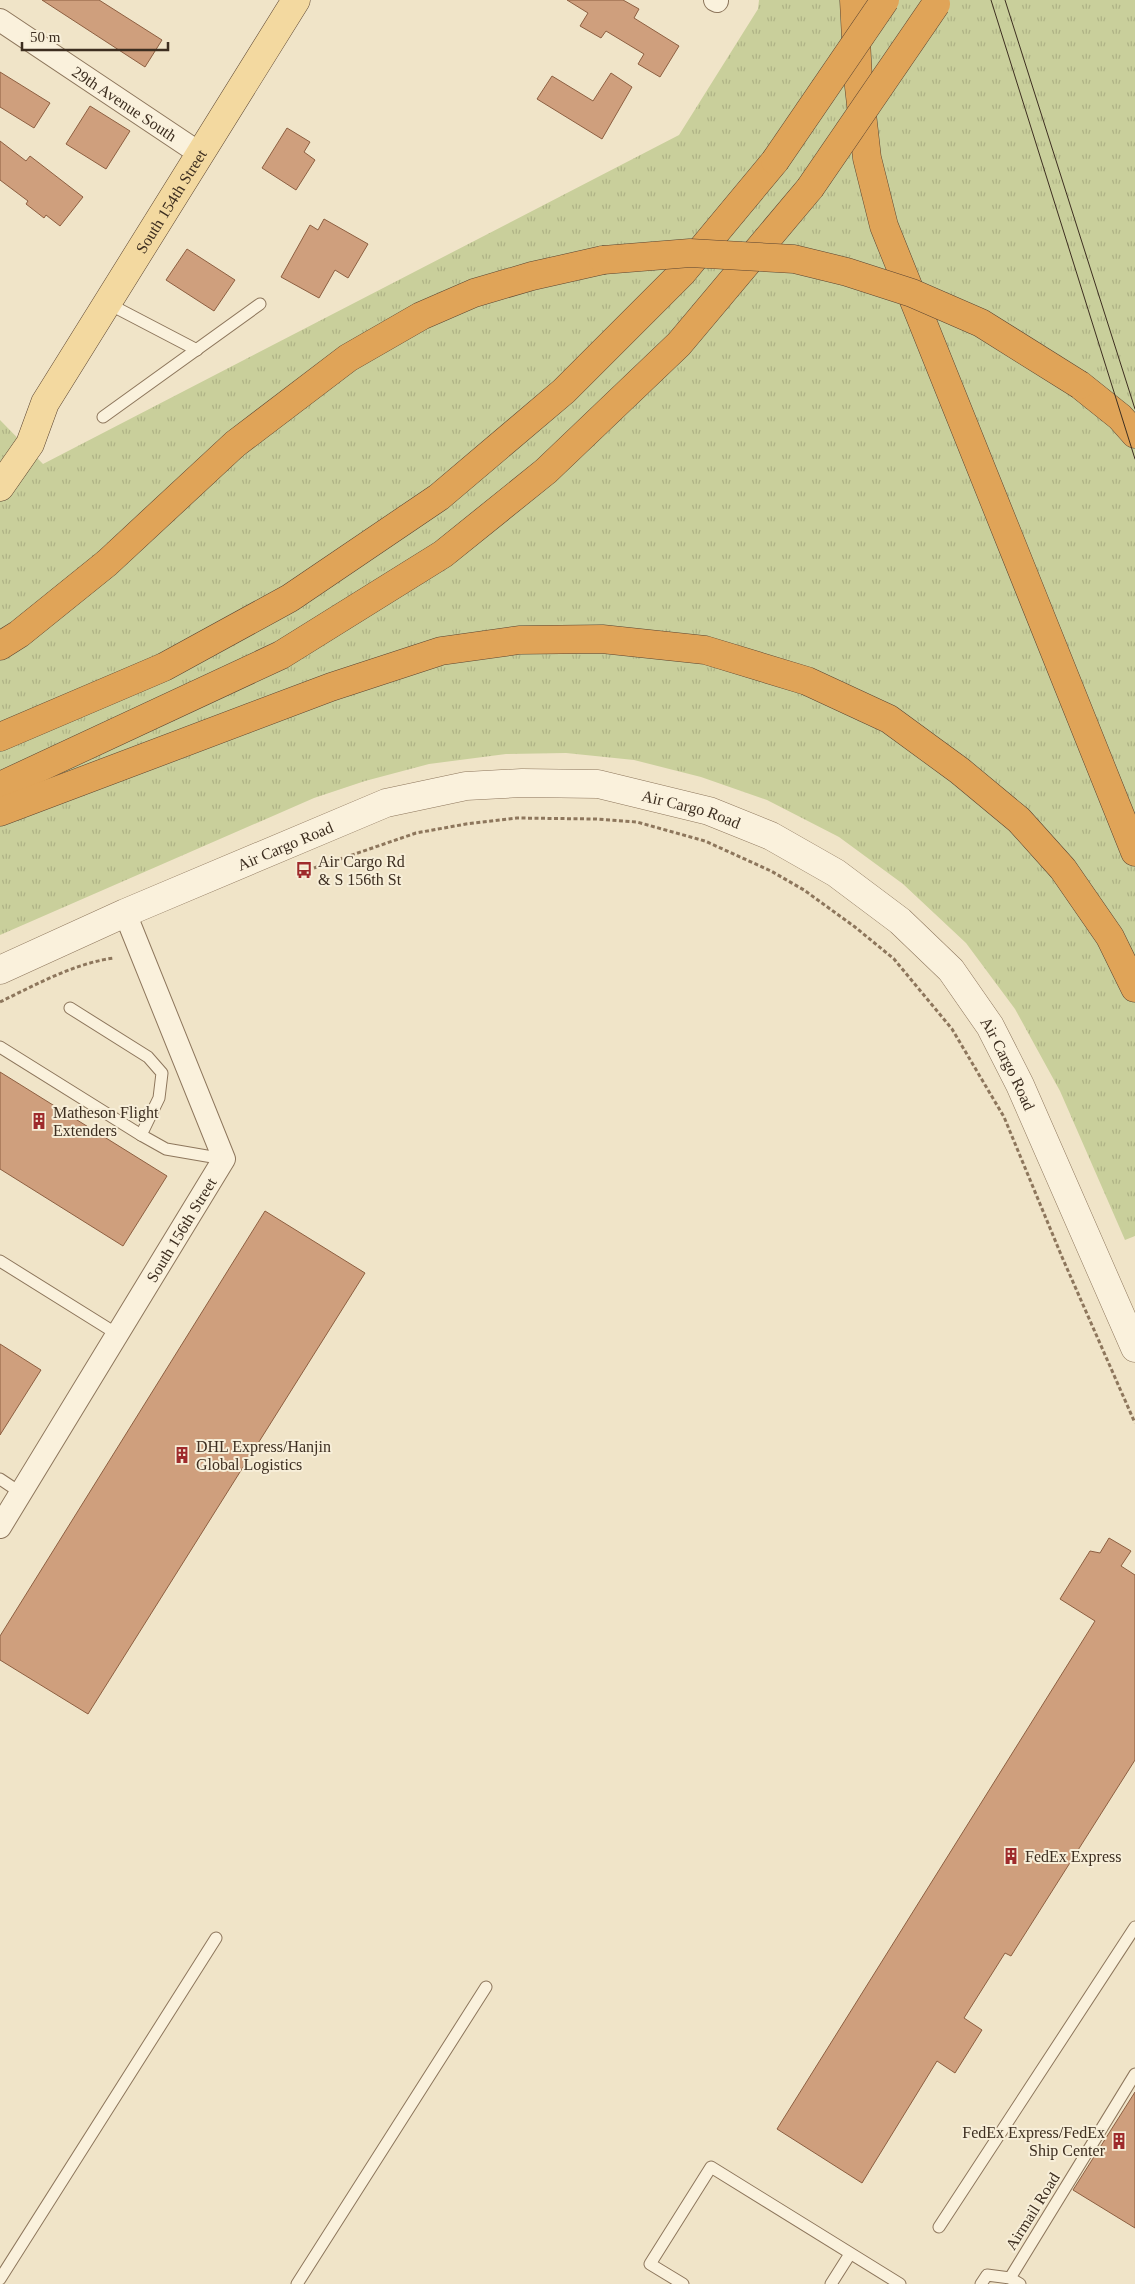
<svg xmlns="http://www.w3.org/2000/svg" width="1135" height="2284" font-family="Georgia,serif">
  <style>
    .grass { fill: url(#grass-tufts) }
    .building { fill: #cf9f7d; stroke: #8d5f41 }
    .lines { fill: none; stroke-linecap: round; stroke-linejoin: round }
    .service-casing { stroke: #8d765c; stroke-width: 13 }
    .minor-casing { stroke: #8d765c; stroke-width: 24 }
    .tertiary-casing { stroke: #8d765c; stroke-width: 29 }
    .primary-casing { stroke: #5b4430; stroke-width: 29 }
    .motorway-casing { stroke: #5b4430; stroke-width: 29 }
    .path { stroke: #8d765c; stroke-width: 3; stroke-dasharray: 4 2.5; stroke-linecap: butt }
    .service { stroke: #faf1dc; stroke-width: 11 }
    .minor { stroke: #faf1dc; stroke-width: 22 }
    .tertiary { stroke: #faf1dc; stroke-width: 28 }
    .primary { stroke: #f3d9a0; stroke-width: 28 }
    .motorway { stroke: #e0a458; stroke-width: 28 }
    .tram { stroke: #3d2e20; stroke-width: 1 }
    .motorway-bridge-casing { stroke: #5b4430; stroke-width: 29; stroke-linecap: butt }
    .motorway-bridge { stroke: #e0a458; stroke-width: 28 }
    .labels { text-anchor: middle; stroke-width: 4; stroke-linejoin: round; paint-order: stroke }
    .street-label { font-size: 16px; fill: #3d2e20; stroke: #f7eed8 }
    .poi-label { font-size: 16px; fill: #3d2e20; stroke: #f7eed8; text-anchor: start }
  </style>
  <defs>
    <pattern id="grass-tufts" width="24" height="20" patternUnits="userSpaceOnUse" patternTransform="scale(1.25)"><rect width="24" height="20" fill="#c9cf9b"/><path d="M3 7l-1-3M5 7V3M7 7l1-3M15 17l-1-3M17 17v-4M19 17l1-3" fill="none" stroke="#aeb285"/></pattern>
  </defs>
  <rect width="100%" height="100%" fill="#f0e4c8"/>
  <polygon class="grass" points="759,0 1135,0 1135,1236 1125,1240 1060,1091 1015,1009 966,943 903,884 839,837 767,800 701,777 634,760 566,753 506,754 429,764 365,781 314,798 0,935 0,420 43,464 679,135 758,9"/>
  <g class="building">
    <polygon points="42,0 99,0 162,40 145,67"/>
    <polygon points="567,0 623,0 639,9 634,18 679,46 660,77 638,64 644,54 606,31 601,38 580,26 588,13"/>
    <polygon points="0,72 50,103 34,128 0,107"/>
    <polygon points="611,73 632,87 602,139 537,99 552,76 593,101"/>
    <polygon points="90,106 130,131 106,169 66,144"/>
    <polygon points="287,128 310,142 304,152 315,160 296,190 262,168"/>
    <polygon points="0,141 26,161 30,156 83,197 60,226 46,215 44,218 26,204 28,201 0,180"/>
    <polygon points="324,219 368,244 348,278 335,270 319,298 281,277 310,225 318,230"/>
    <polygon points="187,249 235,280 214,311 166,280"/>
    <polygon points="0,1072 167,1176 123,1246 0,1169"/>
    <polygon points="265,1211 365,1273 88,1714 0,1660 0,1636"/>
    <polygon points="0,1344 41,1370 0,1435"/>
    <polygon points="1109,1538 1131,1551 1121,1566 1135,1575 1135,1760 1011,1956 1005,1953 964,2018 982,2030 955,2073 937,2061 862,2183 777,2129 1095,1621 1060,1599 1090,1551 1100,1553"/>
    <polygon points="1135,2092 1135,2228 1073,2190"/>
  </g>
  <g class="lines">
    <g class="service-casing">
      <g id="service">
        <polyline points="107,303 197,350"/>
        <polyline points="103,417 260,304"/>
        <polyline points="70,1008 148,1057 162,1073 159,1098 141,1135 166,1149 224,1159"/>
        <polyline points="0,1047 141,1135"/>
        <polyline points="0,1261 117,1334"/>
        <polyline points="0,1479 21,1493"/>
        <polyline points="939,2227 1135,1927"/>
        <polyline points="0,2279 216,1938"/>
        <polyline points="297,2284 486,1987"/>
        <polyline points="683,2284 650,2264 711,2167 900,2284"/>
        <polyline points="831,2284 850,2254"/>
        <polyline points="981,2284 987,2275 1010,2278"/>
        <polyline points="1020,2284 1010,2278 1135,2074"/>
      </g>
    </g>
    <g class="minor-casing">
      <g id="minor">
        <polyline points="715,0 717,1"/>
        <path id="s1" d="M0,20L199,153"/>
        <path id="s2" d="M0,1527L224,1159L125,913"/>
      </g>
    </g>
    <g class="tertiary-casing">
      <g id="tertiary">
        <path id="s3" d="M0,970L125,913L386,803L466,786L522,783L598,784L709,811L771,836L836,873L900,921L951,970L990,1026L1020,1085L1135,1348"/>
      </g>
    </g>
    <g class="primary-casing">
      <g id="primary">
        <path id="s4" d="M0,487L30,444L45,403L296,0"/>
      </g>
    </g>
    <g class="motorway-casing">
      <g id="motorway">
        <polyline points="854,0 858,78 867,158 884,226 1135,852"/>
        <polyline points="1080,385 1120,417 1135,434"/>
        <polyline points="0,646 19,634 107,563 235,444 348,358 421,316 474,293 532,276 603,260"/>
        <polyline points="0,737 164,667 290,598 439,497 564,391 682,273 775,161"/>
        <polyline points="0,786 281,655 443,554 546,471 679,344 810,188"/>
        <polyline points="0,812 331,687 441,651 519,640 602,639 705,650 807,681 889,719 960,771 1019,820 1063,869 1110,937 1135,988"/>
      </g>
    </g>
    <g class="path">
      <polyline points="314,868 416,833 466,824 517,818 596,819 637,822 705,841 771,871 804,890 855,927 894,959 952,1029 1004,1117 1062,1257 1135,1423"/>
      <path d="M0,1002C35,985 75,963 114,958"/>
    </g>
    <use href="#service" class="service"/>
    <use href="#minor" class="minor"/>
    <use href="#tertiary" class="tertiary"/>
    <use href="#primary" class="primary"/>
    <use href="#motorway" class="motorway"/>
    <g class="tram">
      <polyline points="991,0 1135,459"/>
      <polyline points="1005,0 1135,409"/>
    </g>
    <g class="motorway-bridge-casing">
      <g id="motorway-bridge">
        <polyline points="775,161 885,0"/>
        <polyline points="810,188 936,4"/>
        <polyline points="603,260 690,253 794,259 847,272 912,293 981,323 1080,385"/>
      </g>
    </g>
    <use href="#motorway-bridge" class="motorway-bridge"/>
  </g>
  <defs>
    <g id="bus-bare" transform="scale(1.35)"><path d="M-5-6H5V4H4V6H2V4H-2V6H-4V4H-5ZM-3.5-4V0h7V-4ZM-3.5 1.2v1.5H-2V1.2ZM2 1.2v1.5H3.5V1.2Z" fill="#9e2a2b" stroke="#f7eed8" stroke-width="2.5" paint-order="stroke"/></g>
    <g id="building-bare" transform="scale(1.35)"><path d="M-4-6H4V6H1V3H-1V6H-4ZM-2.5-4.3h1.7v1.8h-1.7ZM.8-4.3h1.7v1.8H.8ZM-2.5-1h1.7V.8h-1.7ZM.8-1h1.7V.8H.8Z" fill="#9e2a2b" stroke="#f7eed8" stroke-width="2.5" paint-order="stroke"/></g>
  </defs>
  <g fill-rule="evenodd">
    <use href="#bus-bare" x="304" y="870"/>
    <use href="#building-bare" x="39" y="1121"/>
    <use href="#building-bare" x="182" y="1455"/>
    <use href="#building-bare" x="1011" y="1856"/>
    <use href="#building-bare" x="1119" y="2141"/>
  </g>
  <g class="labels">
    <g class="street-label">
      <text dy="6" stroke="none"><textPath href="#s1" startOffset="150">29th Avenue South</textPath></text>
      <text dy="6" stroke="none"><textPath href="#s4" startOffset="334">South 154th Street</textPath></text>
      <text dy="6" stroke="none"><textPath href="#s3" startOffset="731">Air Cargo Road</textPath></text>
      <text dy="6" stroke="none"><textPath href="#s3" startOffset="311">Air Cargo Road</textPath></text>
      <text dy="6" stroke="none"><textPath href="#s3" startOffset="1151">Air Cargo Road</textPath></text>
      <text dy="6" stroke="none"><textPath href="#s2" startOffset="348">South 156th Street</textPath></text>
      <text transform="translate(1032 2211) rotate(-58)" y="6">Airmail Road</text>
    </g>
    <g class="poi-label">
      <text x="318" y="867">Air Cargo Rd<tspan x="318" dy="18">&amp; S 156th St</tspan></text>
      <text x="53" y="1118">Matheson Flight<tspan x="53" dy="18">Extenders</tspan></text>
      <text x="196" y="1452">DHL Express/Hanjin<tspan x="196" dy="18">Global Logistics</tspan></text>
      <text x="1025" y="1862">FedEx Express</text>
      <text x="1105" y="2138" text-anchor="end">FedEx Express/FedEx<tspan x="1105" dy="18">Ship Center</tspan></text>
    </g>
  </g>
  <path d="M22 42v8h146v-8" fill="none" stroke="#3d2e20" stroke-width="2.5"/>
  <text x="30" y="42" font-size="15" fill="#3d2e20" stroke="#f7eed8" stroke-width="4" paint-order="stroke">50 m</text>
</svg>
